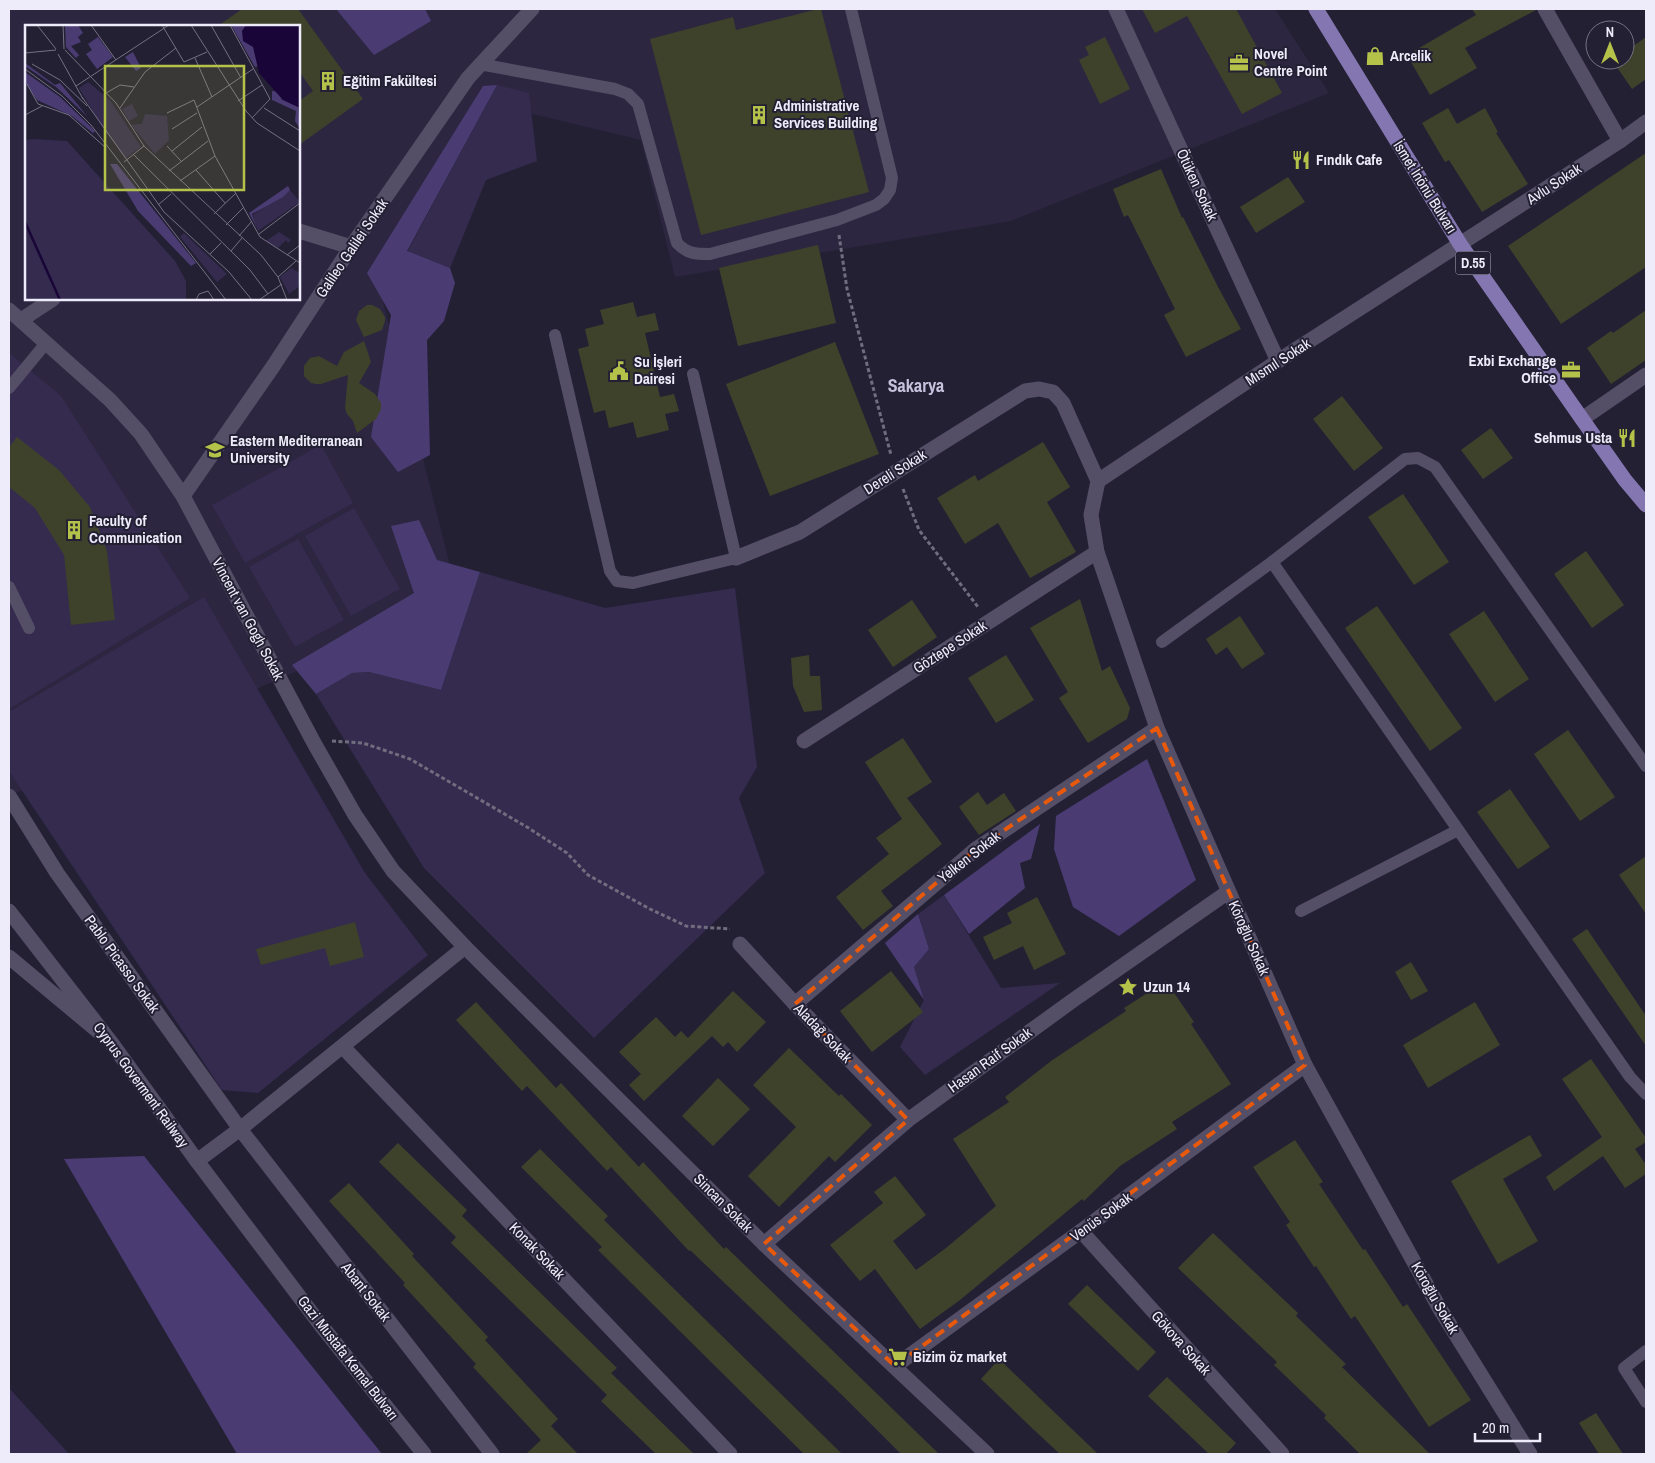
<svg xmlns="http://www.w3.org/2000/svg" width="1655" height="1463" font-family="'Archivo Narrow',sans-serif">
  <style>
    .built { fill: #2c2640; fill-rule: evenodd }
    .green { fill: #342b4f }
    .forest { fill: #4a3c73 }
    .building { fill: #3e422a }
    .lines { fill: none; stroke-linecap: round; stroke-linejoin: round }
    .path { stroke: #716d7f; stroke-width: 3; stroke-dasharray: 4 2.5; stroke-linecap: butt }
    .service { stroke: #544f67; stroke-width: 12 }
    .minor { stroke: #544f67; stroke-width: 15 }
    .secondary { stroke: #544f67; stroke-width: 15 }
    .primary { stroke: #8477b1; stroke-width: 15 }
    .marked { fill: none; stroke: #e8590c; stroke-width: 4; stroke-dasharray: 10 6; stroke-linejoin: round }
    .labels { text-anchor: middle; stroke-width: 4; stroke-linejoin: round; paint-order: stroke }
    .shield { fill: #242034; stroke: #b1aebf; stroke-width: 1 }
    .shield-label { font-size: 14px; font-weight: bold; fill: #eeebfa }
    .poi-label { font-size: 15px; font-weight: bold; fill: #eeebfa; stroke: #242034; text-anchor: start }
    .street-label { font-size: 15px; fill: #eeebfa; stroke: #242034 }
    .quarter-label { font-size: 18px; font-weight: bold; fill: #c6c1dc; stroke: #242034 }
    .inset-river { fill: none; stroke: #190538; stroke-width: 2.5 }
    .inset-road { fill: none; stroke: #757183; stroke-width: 1 }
    .view { fill: #b5c249; fill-opacity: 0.15; stroke: #b5c249; stroke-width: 2.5 }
    .inset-edge { fill: none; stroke: #eeebfa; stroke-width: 2.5 }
  </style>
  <rect width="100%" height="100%" fill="#242034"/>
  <path class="built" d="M9,9H1275L1329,93L1011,221L675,277L641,140L483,102L374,266L459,601L9,796ZM26,26H299V299H26Z"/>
  <g class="green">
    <polygon points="497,85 529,93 537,161 486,180 450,268 407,252"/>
    <polygon points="9,353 61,396 190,598 9,709"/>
    <polygon points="321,445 353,503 245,563 212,505"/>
    <polygon points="354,508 400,589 351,616 305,536"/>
    <polygon points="298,539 344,620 295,647 249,567"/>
    <polygon points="480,572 605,608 735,588 757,767 739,798 765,873 594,1038 424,868 316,694 352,673 369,672 441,690"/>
    <polygon points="204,597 365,873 428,955 258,1093 222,1090 9,771 9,712"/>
    <polygon points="944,895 1001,988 1060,983 925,1075 900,1047 924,1000 914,967 929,949 918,914"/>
    <polygon points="9,1388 69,1454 9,1454"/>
  </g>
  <g class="forest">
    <polygon points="336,9 425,9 431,21 374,55"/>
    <polygon points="497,85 407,251 450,268 455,283 444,321 427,340 430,455 398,472 371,437 391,315 367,273 483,86"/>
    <polygon points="419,520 437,560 480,572 441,690 369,672 352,673 316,694 292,665 414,593 391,526"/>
    <polygon points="1147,759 1196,880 1119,936 1073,907 1054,849 1056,816"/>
    <polygon points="1040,824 1031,859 1020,863 1025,888 969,934 944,895"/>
    <polygon points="918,914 929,949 914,967 924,1000 885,943"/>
    <polygon points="144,1156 382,1454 237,1454 64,1159"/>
  </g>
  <g class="building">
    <polygon points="242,9 298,9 363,99 299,145 299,101 313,91 299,71 299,26 218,26"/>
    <polygon points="818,9 821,9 869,192 701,235 650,39 733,17 736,30"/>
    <polygon points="1142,9 1236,9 1282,93 1242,114 1187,16 1155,33"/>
    <polygon points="1472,9 1536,10 1465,48 1477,68 1430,95 1407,55 1476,15"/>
    <polygon points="1105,37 1130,89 1100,104 1079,60 1089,55 1085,47"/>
    <polygon points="1646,37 1646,79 1632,89 1612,60 1625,60 1625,52"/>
    <polygon points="1448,108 1457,124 1485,108 1498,132 1496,133 1528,184 1482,212 1449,160 1445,162 1422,123"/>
    <polygon points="1646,153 1646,267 1561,324 1508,246"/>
    <polygon points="1161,169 1182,218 1183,217 1218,287 1241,329 1186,357 1164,315 1175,309 1128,215 1124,217 1113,189"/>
    <polygon points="1288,177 1305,202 1256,233 1240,207"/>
    <polygon points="818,245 836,323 738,346 719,268"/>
    <polygon points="633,302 637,317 655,313 659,330 645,333 660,397 674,394 679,411 665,414 669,430 637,438 633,422 609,428 605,410 594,413 578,349 589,346 585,329 604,324 600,310"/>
    <polygon points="367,305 372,305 380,309 385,317 385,321 382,330 364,337 356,320 359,311"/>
    <polygon points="1646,310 1646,360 1611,384 1587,348 1611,331 1613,333"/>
    <polygon points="364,341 371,362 359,383 375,394 381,403 381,409 376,419 357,433 353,421 347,414 345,408 348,375 321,384 316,384 311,383 304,376 304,366 310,358 319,356 337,366 344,352"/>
    <polygon points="835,342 879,454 770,496 726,384"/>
    <polygon points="1342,396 1383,448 1354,471 1313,419"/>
    <polygon points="1491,428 1513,458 1483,479 1461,450"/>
    <polygon points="17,437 59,470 90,507 107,551 115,620 71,625 64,555 35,508 9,487 9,447"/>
    <polygon points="1043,442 1070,487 1047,502 1076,552 1030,578 998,523 965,544 937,498 975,475 978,481"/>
    <polygon points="1403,494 1449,562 1414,585 1368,517"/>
    <polygon points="1586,551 1624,605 1592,628 1554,574"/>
    <polygon points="1080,599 1102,671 1110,666 1130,708 1127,719 1088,743 1059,698 1068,692 1030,628"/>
    <polygon points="912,600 937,637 893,667 868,630"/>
    <polygon points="1377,606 1462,728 1430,751 1345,628"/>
    <polygon points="1484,611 1529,679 1495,702 1449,634"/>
    <polygon points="1240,616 1265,654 1242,669 1227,647 1216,655 1206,639"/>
    <polygon points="809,655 810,676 820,676 822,710 804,712 793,686 791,658"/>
    <polygon points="1006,655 1034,700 996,723 968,678"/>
    <polygon points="1568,730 1615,797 1580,821 1534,754"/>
    <polygon points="903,738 932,782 907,798 942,844 881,891 893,906 863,930 836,897 889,854 876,838 902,819 865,762"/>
    <polygon points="1510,789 1550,847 1518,869 1477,812"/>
    <polygon points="978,792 987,805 1004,793 1016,811 979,835 959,807"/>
    <polygon points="1646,856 1646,914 1619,875"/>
    <polygon points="1037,897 1066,954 1034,970 1023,946 994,960 983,937 1012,923 1007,913"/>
    <polygon points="355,922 364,957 330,966 325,948 261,965 256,949"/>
    <polygon points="1587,929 1646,1016 1646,1046 1572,939"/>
    <polygon points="1411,962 1428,991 1411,1000 1395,972"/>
    <polygon points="891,971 923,1012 872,1052 840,1011"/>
    <polygon points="1166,981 1194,1022 1191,1024 1231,1084 1172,1122 1177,1129 1120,1166 1084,1201 1082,1199 960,1300 920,1329 875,1269 860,1281 830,1245 883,1203 874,1192 895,1176 926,1215 893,1241 916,1270 946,1248 996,1206 953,1139 1009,1102 1005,1097 1051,1061 1126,1011 1124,1008"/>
    <polygon points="733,991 766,1022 737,1052 728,1042 723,1047 712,1036 644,1101 629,1085 641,1074 619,1052 656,1017 675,1037 681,1031 688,1038"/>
    <polygon points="476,1002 556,1088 561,1083 639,1167 643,1162 724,1249 726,1247 939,1454 901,1454 843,1396 690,1250 689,1251 611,1167 607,1171 527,1086 522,1091 456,1020"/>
    <polygon points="1475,1002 1500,1045 1428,1088 1403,1045"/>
    <polygon points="789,1048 839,1096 841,1094 872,1125 835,1162 829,1156 779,1207 748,1176 796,1127 753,1085"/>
    <polygon points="1591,1059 1646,1138 1646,1142 1635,1149 1646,1165 1646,1174 1625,1188 1603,1156 1554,1191 1546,1177 1602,1137 1562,1079"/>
    <polygon points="718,1078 750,1109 713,1146 682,1116"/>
    <polygon points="1530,1135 1542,1156 1503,1179 1538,1241 1498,1264 1451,1181"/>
    <polygon points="1295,1140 1323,1182 1319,1184 1363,1250 1365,1249 1403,1307 1407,1304 1471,1400 1429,1427 1355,1316 1351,1319 1316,1266 1314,1267 1286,1225 1290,1222 1253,1167"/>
    <polygon points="398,1143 467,1210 462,1216 617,1368 611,1373 694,1454 656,1454 601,1401 607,1395 451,1243 456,1237 379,1162"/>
    <polygon points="540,1149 608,1216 604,1220 842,1454 804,1454 598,1250 602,1247 521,1167"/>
    <polygon points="349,1183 414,1254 412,1256 488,1337 485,1340 558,1419 551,1426 578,1454 526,1454 541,1440 473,1367 476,1364 403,1285 405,1283 329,1201"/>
    <polygon points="1213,1233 1298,1313 1296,1316 1346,1364 1342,1367 1430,1454 1360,1454 1324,1418 1326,1415 1274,1365 1277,1362 1178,1268"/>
    <polygon points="1087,1285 1156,1352 1138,1371 1068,1304"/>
    <polygon points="999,1359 1051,1409 1098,1454 1060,1454 1033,1429 981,1379"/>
    <polygon points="1167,1377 1236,1443 1226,1454 1209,1454 1148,1396"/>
    <polygon points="1596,1413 1623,1454 1599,1454 1579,1423"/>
  </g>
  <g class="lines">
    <g class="path">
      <polyline points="839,235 847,289 891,455"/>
      <polyline points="903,489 919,530 978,607"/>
      <polyline points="332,741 363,743 410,759 527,827 567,853 588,875 650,909 686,926 730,929"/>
    </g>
    <g class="service">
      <path d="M479,64L615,89L628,94L638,104L677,243C687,254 696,254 710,254L837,220L876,205L884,199L890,190L892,178L851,9"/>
      <polyline points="555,335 610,571 617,581 633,583 736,558 693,374"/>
      <polyline points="9,388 46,343"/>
      <polyline points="1272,562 1630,1077 1646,1094"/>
      <polyline points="9,587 29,628"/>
      <polyline points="1162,642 1272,562 1405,459 1418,458 1435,467 1646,766"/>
      <polyline points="1301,911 1458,830"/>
      <polyline points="1646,1351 1624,1368 1646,1402"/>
    </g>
    <g class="minor">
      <polyline points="1116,9 1278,361"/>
      <polyline points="1545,9 1620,141"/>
      <polyline points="299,231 351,247"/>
      <polyline points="9,310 110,400 141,434 183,496 314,743 355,815 393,871 465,947 764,1244 987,1454"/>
      <polyline points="21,320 53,299"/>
      <polyline points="1582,419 1646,375"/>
      <polyline points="1098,481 1278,361 1620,141 1646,122"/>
      <polyline points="183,496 274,365 351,247 468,78 532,9"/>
      <polyline points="736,558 800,532 1025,391 1039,389 1053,392 1063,403 1098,481 1091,515 1097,552 1157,728 1305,1065 1440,1309 1530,1454"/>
      <polyline points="804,741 1097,552"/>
      <polyline points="9,796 57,873 240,1129 492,1454"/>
      <polyline points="740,944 795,1004 908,1120"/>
      <polyline points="9,957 99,1032"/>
      <polyline points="795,1004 976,849 1157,728"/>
      <polyline points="343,1047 730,1454"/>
      <polyline points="197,1161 240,1129 465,947"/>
      <polyline points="1081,1231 1282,1454"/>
      <polyline points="764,1244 908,1120 1072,1001 1228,892"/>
      <polyline points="895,1366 1081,1231 1305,1065"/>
    </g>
    <polyline class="secondary" points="9,911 110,1041 197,1161 320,1324 424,1454"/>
    <polyline class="primary" points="1316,9 1460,244 1582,419 1625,480 1646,505"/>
  </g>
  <path class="marked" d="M1157,728L1305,1065L895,1366L764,1244L908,1120L795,1004L976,849Z"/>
  <defs>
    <g id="shop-bare" transform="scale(1.5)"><path d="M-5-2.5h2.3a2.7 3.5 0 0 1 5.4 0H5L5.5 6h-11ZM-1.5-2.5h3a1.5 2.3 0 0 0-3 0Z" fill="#b5c249" stroke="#242034" stroke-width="2.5" paint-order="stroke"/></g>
    <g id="office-bare" transform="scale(1.5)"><path d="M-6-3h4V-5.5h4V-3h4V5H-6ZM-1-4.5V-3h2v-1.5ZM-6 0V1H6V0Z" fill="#b5c249" stroke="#242034" stroke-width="2.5" paint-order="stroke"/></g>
    <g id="building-bare" transform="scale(1.5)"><path d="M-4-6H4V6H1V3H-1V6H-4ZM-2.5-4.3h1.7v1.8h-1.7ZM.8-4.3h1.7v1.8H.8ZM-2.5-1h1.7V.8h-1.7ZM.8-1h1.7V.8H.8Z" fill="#b5c249" stroke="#242034" stroke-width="2.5" paint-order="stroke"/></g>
    <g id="restaurant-bare" transform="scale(1.5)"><path d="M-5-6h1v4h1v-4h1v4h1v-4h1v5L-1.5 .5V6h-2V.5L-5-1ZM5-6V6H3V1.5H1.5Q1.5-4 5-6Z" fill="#b5c249" stroke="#242034" stroke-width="2.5" paint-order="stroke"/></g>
    <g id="civic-bare" transform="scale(1.5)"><path d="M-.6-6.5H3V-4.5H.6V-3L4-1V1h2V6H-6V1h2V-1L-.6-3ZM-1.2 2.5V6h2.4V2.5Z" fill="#b5c249" stroke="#242034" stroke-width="2.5" paint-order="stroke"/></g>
    <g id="university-bare" transform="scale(1.5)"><path d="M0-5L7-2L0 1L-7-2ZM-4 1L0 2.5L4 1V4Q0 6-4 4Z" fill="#b5c249" stroke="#242034" stroke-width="2.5" paint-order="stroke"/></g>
    <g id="sight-bare" transform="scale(1.5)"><path d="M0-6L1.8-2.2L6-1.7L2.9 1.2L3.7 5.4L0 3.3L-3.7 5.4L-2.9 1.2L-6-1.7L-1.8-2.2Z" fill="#b5c249" stroke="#242034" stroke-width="2.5" paint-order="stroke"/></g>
    <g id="supermarket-bare" transform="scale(1.5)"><path d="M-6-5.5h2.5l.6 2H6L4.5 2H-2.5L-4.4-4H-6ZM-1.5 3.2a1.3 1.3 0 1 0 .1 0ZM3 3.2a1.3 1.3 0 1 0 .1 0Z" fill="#b5c249" stroke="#242034" stroke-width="2.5" paint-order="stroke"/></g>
  </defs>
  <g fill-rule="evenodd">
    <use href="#shop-bare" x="1375" y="56"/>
    <use href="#office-bare" x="1239" y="63"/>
    <use href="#building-bare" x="328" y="81"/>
    <use href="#building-bare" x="759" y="115"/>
    <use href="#restaurant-bare" x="1301" y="160"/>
    <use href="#office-bare" x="1571" y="370"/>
    <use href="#civic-bare" x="619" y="371"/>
    <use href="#restaurant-bare" x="1627" y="438"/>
    <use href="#university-bare" x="215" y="450"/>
    <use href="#building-bare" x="74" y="530"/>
    <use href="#sight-bare" x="1128" y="987"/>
    <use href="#supermarket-bare" x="898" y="1357"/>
  </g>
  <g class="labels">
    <rect class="shield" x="1455.5" y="251.5" width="35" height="23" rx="4"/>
    <g class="shield-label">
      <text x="1473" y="268">D.55</text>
    </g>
    <g class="poi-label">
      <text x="1254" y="59">Novel<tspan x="1254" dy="17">Centre Point</tspan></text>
      <text x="1390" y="61">Arcelik</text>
      <text x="343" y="86">Eğitim Fakültesi</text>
      <text x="774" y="111">Administrative<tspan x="774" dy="17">Services Building</tspan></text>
      <text x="1316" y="165">Fındık Cafe</text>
      <text x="1556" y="366" text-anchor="end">Exbi Exchange<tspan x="1556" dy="17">Office</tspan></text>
      <text x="634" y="367">Su İşleri<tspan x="634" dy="17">Dairesi</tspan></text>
      <text x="1612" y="443" text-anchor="end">Sehmus Usta</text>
      <text x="230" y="446">Eastern Mediterranean<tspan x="230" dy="17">University</tspan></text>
      <text x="89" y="526">Faculty of<tspan x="89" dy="17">Communication</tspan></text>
      <text x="1143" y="992">Uzun 14</text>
      <text x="913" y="1362">Bizim öz market</text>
    </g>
    <g class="street-label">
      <text transform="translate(1554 184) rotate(-33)" y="5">Avlu Sokak</text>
      <text transform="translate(1197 185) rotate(65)" y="5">Ötüken Sokak</text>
      <text transform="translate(1425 187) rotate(58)" y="5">İsmet İnönü Bulvarı</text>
      <text transform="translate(352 248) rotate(-56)" y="5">Galileo Galilei Sokak</text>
      <text transform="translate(1278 362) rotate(-33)" y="5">Mısmıl Sokak</text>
      <text transform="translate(895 472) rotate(-32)" y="5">Dereli Sokak</text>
      <text transform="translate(248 619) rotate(62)" y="5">Vincent van Gogh Sokak</text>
      <text transform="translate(950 647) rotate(-33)" y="5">Göztepe Sokak</text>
      <text transform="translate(969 857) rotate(-38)" y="5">Yelken Sokak</text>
      <text transform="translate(1249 938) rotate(66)" y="5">Köroğlu Sokak</text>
      <text transform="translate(122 964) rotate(54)" y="5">Pablo Picasso Sokak</text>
      <text transform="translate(823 1033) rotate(46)" y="5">Aladağ Sokak</text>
      <text transform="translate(990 1060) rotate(-36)" y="5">Hasan Raif Sokak</text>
      <text transform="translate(141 1085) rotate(54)" y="5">Cyprus Goverment Railway</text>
      <text transform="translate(723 1203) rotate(45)" y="5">Sincan Sokak</text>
      <text transform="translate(1101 1217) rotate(-36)" y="5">Venüs Sokak</text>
      <text transform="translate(537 1251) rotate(46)" y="5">Konak Sokak</text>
      <text transform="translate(366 1292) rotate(52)" y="5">Abant Sokak</text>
      <text transform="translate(1435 1298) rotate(60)" y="5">Köroğlu Sokak</text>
      <text transform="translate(1181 1343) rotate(48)" y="5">Gökova Sokak</text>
      <text transform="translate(348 1358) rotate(52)" y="5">Gazi Mustafa Kemal Bulvarı</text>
    </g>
    <g class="quarter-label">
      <text x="916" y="392">Sakarya</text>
    </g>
  </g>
  <g transform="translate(25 25)">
    <rect width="275" height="275" fill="#242034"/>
    <path d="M63,57L85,75L116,122L101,133L78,103L54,63ZM107,79L113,91L104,96L97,84ZM120,89L142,91L144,115L130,129L106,100L117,99ZM9,114L42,116L150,236L161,256V275H0V115ZM265,165L275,177L233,206L228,190ZM254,207L266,215L263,218L261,215L253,223L241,216ZM159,208L202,249L192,257L155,212ZM266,243L275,248V261L264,269L255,252Z" fill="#342b4f"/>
    <path d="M40,0H53L58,8L53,12L56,17L46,21L54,30L51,33L41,22ZM206,0H229L234,41L230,42ZM73,12L88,32L72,44L61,29L67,25L63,19ZM108,27L116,43L111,46L100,32ZM0,38L30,60L35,58L62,91L31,62L0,41ZM0,47L35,72L70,106L68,108L47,91L12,75L0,57ZM247,66L263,67L256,74L273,81L275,104L270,96L271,86L247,75ZM85,139H92L171,238L166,241L113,186ZM263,161L265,165L258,172L227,189L232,203L224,188Z" fill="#4a3c73"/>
    <path d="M221,0H275V83L258,75L234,48L228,22L218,16L217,6Z" fill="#190538"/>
    <path class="inset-river" d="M0,197L35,275"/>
    <path class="inset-road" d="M12,0L31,24M38,0L39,24M66,0L91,35M137,0L159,37L182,27M166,0L221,86L232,98L275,126M186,0L216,53M205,0L245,74L227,93M40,25L91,78L119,121L236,230L253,252L262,275M0,28L31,25M33,29L58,74M170,33L187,72M7,39L35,55L62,81M0,44L37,71L66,100L201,275M2,59L13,79L44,90L81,123M51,61L144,0M81,68L95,60L109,62M57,72L139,187L204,247L227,275M213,76L237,60M172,82L228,44M95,83L120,47L151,23M239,83L275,106M142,88L169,75L190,131L235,212L275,238M0,90L17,81M147,104L172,88M142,121L156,136M147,126L177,102M108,129L225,245L243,269M99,137L119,121M171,145L200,178M144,146L183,116M155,156L190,131M133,180L146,169M189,189L211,168M201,200L219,182M234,209L275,178M214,211L227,196M206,226L217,213M185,229L196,218M262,230L275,220M253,252L271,236M171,275L174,269L183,266L189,275M234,275L257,259"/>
    <path class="view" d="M80,41H219V165H80Z"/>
    <rect width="275" height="275" class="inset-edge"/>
  </g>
  <rect width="1655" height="1463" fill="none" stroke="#eeebfa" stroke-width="20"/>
  <g transform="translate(1610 45)"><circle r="24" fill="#242034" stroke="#757183"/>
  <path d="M0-4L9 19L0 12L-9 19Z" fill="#b5c249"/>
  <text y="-8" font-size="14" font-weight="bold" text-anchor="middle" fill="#eeebfa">N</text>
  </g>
  <path d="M1475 1433v8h65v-8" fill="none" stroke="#eeebfa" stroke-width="2.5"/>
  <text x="1482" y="1433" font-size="15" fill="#eeebfa" stroke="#242034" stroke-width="4" paint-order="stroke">20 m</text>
</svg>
